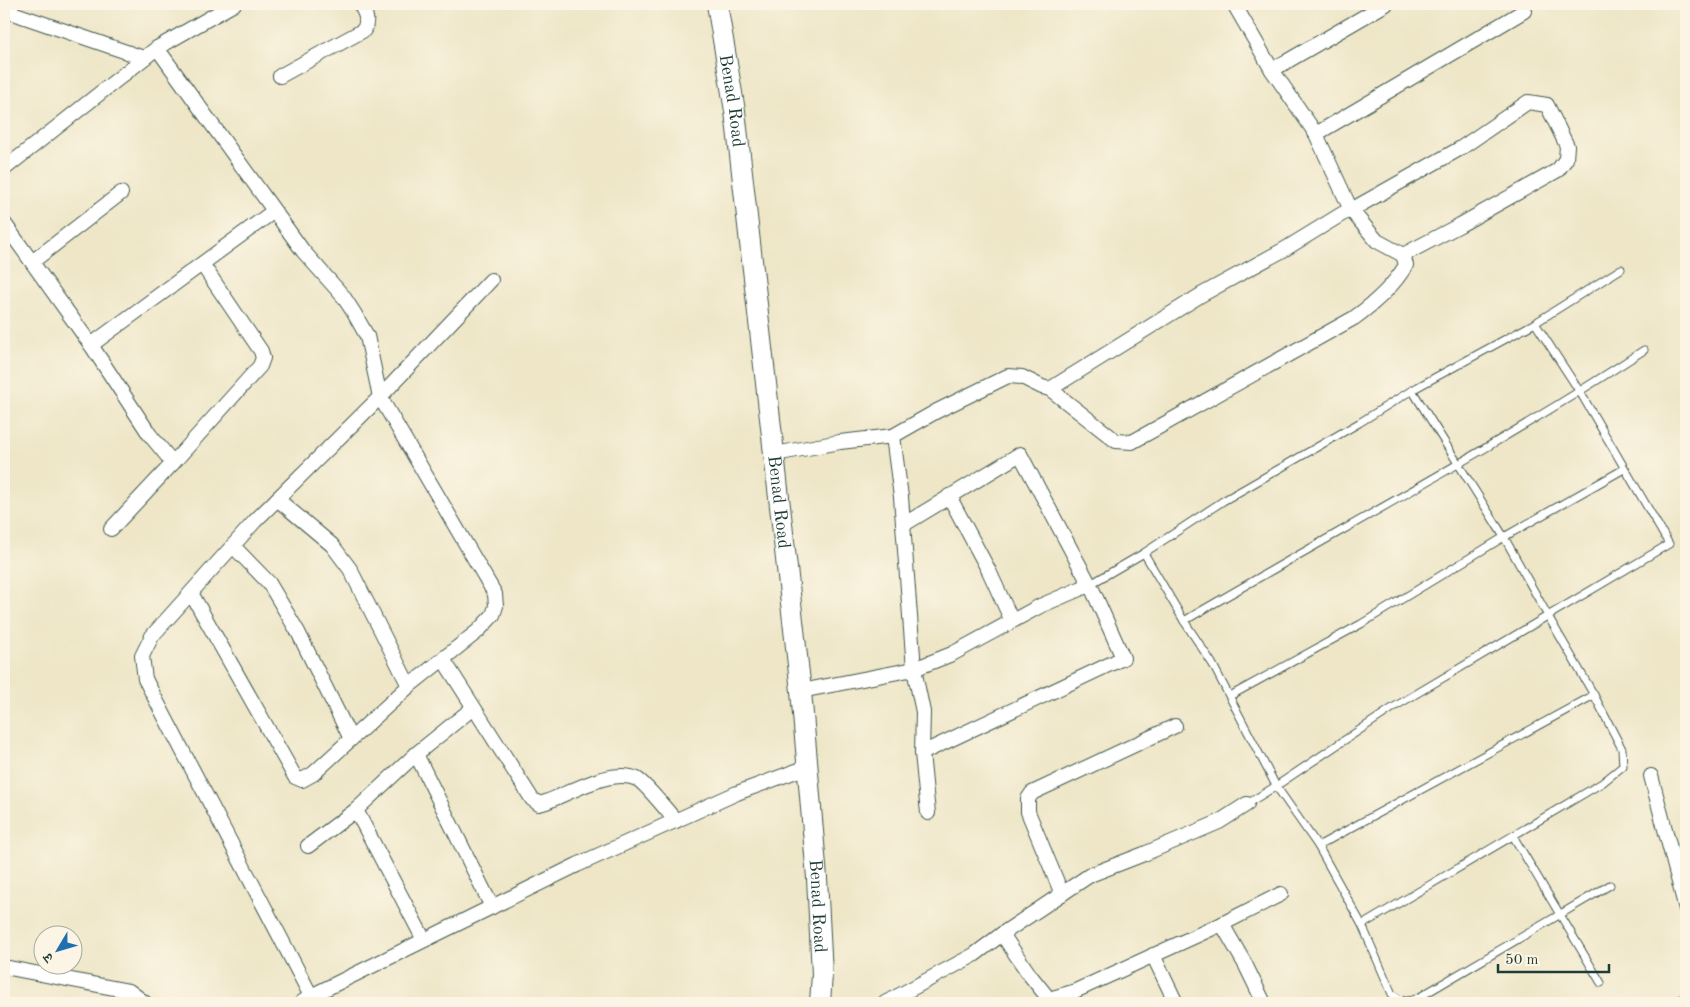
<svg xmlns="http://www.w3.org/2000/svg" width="1690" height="1007" font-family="'Old Standard TT','Noto Serif Devanagari',serif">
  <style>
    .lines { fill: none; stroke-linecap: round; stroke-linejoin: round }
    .service-casing { stroke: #3e564a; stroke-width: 9 }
    .minor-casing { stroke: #3e564a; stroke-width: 16 }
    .secondary-casing { stroke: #3e564a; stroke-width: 22 }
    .service { stroke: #fff; stroke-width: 7 }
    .minor { stroke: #fff; stroke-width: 14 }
    .secondary { stroke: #fff; stroke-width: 20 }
    .labels { text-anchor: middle; stroke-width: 4; stroke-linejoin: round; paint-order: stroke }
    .street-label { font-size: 18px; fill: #1f3d34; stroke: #fcf5e5 }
  </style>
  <rect width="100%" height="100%" fill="#fcf5e5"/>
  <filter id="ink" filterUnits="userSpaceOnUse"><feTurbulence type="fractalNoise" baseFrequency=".02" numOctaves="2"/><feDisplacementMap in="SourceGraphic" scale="10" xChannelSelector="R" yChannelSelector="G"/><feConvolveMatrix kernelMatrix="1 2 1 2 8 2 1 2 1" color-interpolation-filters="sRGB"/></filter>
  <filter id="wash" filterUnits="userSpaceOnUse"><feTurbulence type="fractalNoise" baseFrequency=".0096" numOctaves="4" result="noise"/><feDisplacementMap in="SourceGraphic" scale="20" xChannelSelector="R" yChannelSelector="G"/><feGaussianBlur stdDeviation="1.12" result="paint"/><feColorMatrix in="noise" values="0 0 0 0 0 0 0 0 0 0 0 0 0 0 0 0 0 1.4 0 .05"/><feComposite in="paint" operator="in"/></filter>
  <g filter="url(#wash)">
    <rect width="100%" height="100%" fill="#eee6c7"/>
  </g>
  <g filter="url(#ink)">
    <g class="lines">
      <g class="service-casing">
        <g id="service">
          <polyline points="1535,323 1621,269"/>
          <polyline points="1144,553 1184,621 1212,663 1276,786 1247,804"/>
          <path d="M1089,585L1144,553L1223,501L1359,423L1412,390L1535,323L1580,392L1669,544L1394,707L1276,786L1318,846L1362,925L1392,994C1402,1002 1407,1003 1418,998L1610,885"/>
          <path d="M1184,621C1337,531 1495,448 1644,350"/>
          <polyline points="1230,696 1361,624 1504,537 1624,469"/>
          <polyline points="1513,836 1601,983"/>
          <polyline points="1318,846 1594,695"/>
          <polyline points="1362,925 1602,783 1623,766 1622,749 1594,695 1548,616 1504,537 1412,390"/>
        </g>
      </g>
      <g class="minor-casing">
        <g id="minor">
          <polyline points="4,10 144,58"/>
          <polyline points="157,48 303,251 343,296 354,313 367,336 380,397 495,594 496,606 493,615 478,631 409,686 313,774 302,780 295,777 191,593"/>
          <polyline points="1272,70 1386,4"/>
          <path d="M280,76L364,30C369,19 365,13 360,4"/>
          <polyline points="1316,134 1524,11"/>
          <polyline points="4,169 157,48 234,4"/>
          <polyline points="4,223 91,345 150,435 173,463"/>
          <polyline points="32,262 121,193"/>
          <polyline points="91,345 274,211"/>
          <path d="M1050,389L1116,441L1132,442L1354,318C1375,303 1393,287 1406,265L1403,255L1377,241L1351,210L1316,134L1272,70L1234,4"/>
          <polyline points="893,436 937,411 1008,376 1022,377 1042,387 1050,389 1201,295 1285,249 1342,214 1351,210 1461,148 1528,102 1547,105 1567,146 1566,159 1558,170 1460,225 1403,255"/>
          <polyline points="775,454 840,442 893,436 901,497 914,669 952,654 1040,606 1089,585"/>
          <polyline points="949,496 989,571 1012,621"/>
          <polyline points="277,499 332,545 350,569 409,686"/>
          <polyline points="903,525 1020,454 1093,591 1123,658 922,753"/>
          <polyline points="111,529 173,463 260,366 263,358 261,351 202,264"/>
          <polyline points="233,546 269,583 298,632 351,739"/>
          <path d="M443,659L532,799L539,804L546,802C570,793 612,767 637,779C645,783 669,813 676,821"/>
          <polyline points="801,691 914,669 923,712 922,753 928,813"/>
          <polyline points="416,754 492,907"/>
          <polyline points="1651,776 1686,909"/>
          <polyline points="356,810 424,940"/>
          <polyline points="308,846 356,810 416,754 473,708"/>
          <polyline points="1062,894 1028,812 1028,799 1032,793 1175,726"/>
          <polyline points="1222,924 1245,964 1264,1003"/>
          <polyline points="1002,934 1090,875 1144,854 1219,822 1247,804"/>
          <polyline points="1153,955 1176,1003"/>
          <polyline points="4,967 129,991 145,1003"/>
          <polyline points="311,996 145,679 142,656 152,636 255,521 380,397 491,280"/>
          <polyline points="301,1003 311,996 577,865 737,793 807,767"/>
          <polyline points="885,1003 974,955 1002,934 1029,974 1049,999 1073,992 1222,924 1281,894"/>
          <polyline points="1681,1003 1686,1001"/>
        </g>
      </g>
      <g class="secondary-casing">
        <g id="secondary">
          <path id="s1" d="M717,4L735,111L801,691L817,878L822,974L820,1003"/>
        </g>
      </g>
      <use href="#service" class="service"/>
      <use href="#minor" class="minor"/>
      <use href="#secondary" class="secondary"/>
    </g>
  </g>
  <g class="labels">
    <g class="street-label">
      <text dy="6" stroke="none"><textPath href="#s1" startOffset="98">Benad Road</textPath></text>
      <text dy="6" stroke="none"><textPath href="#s1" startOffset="502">Benad Road</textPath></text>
      <text dy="6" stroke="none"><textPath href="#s1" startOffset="908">Benad Road</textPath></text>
    </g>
  </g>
  <rect width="1690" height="1007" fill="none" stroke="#fcf5e5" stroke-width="20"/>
  <g transform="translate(58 950) rotate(232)"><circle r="24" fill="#fcf5e5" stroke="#a4ab9e"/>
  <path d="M0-4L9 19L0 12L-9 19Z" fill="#1f6fb2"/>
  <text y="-8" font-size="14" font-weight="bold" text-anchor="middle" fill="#1f3d34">उ</text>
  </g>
  <path d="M1498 964v8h111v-8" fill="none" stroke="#1f3d34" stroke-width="2.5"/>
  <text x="1505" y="964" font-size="15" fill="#1f3d34" stroke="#fcf5e5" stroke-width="4" paint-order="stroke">50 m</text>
</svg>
